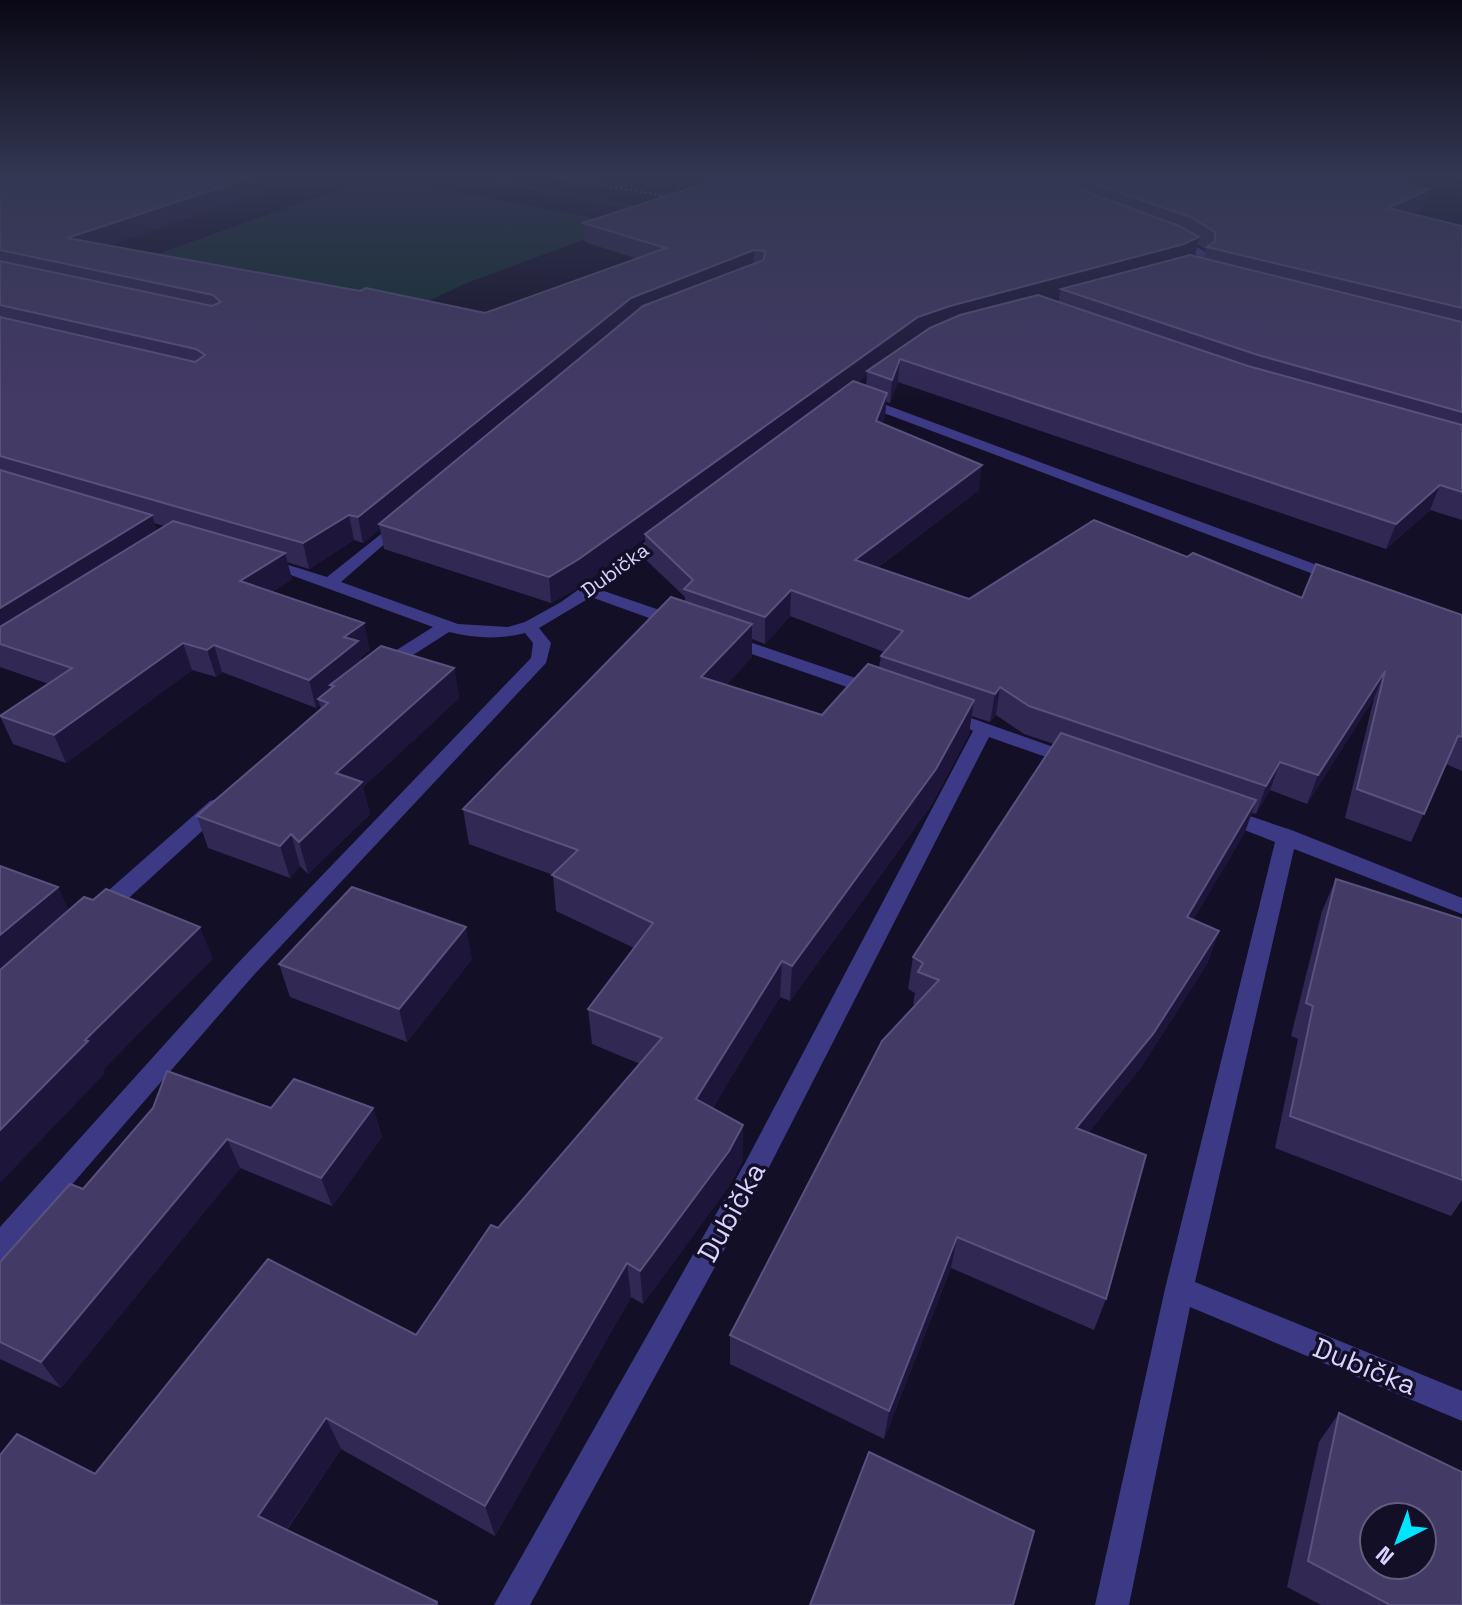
<svg xmlns="http://www.w3.org/2000/svg" width="1462" height="1605" font-family="'Space Grotesk',sans-serif">
  <style>
    .green { fill: #12302f }
    .lines { fill: none; stroke-linecap: round; stroke-linejoin: round }
    .stream { fill: #0c2248; fill-rule: evenodd }
    .path { stroke: #2fb8b0; stroke-width: 2; stroke-dasharray: 2 3; stroke-linecap: butt }
    .minor { fill: #3d3a85; fill-rule: evenodd }
    .wall { fill: #312854; fill-rule: evenodd }
    .shaded-wall { fill: #1d163a }
    .building { fill: #433a66; stroke: #5a527e; stroke-width: 2; fill-rule: evenodd }
    .labels { text-anchor: middle; stroke-width: 7; stroke-linejoin: round; paint-order: stroke }
    .far-street-label { font-size: 20px; fill: #d9d4ff; stroke: #130f26 }
    .near-street-label { font-size: 28px; fill: #d9d4ff; stroke: #130f26 }
  </style>
  <rect width="100%" height="100%" fill="#130f26"/>
  <polygon class="green" points="375,177 626,224 464,284 410,310 149,257"/>
  <g class="lines">
    <polygon class="stream" points="473,177 486,177 657,210 653,213 580,200"/>
    <polyline class="path" points="556,177 671,197"/>
    <g class="minor">
      <polygon points="1168,235 1174,235 1208,253 1203,265 1176,273 1176,269 1195,261 1198,256 1168,239"/>
      <polygon points="862,396 1344,575 1346,578 1344,581 1332,581 857,403 857,397"/>
      <path d="M400,519L407,523L405,526L341,582L458,624L508,627L525,622L561,602L668,526L676,531L673,534L601,590L686,619L688,623L680,628L674,627L591,597L539,628L551,643L546,663L252,977L10,1256L0,1260V1227L236,965L531,658L533,643L525,633C499,640 474,638 449,632L388,671H376L373,667L376,663L433,627L258,563L266,558L327,577Z"/>
      <polygon points="729,635 882,687 885,691 882,695 870,695 723,644 720,640"/>
      <polygon points="971,718 1079,756 1082,760 1072,766 989,737 763,1179 530,1605 494,1605 745,1163 973,731 962,724"/>
      <polygon points="217,799 224,801 227,806 224,811 109,916 93,916 90,910 93,904 210,801"/>
      <polygon points="1223,807 1294,831 1462,898 1462,914 1294,849 1195,1282 1462,1391 1462,1421 1190,1307 1129,1605 1095,1605 1165,1289 1275,842 1216,819 1213,814"/>
    </g>
  </g>
  <g class="wall">
    <path d="M0,177L305,178L108,245L485,313L637,259L585,242L583,223L713,181L698,177H1372L1430,189L1424,208L1411,214L1462,226V520L1430,510L1386,549L898,382L890,403L886,402L885,417L882,423L979,490L877,568L969,599L1187,557L1302,598L1462,615V771L1446,764L1411,842L1345,818L1374,698L1307,804L1270,790L1256,814L1252,813L1245,832L1193,920L1219,931L1207,964L1142,1066L1088,1133L1106,1299L1094,1330L951,1268L884,1439L730,1364V1335L916,1005L913,1004L915,993L908,989L913,957L1054,744L1024,734L996,715L990,722L971,716L969,734L932,804L790,1001L780,997L712,1108L743,1125V1160L729,1186L643,1304L631,1297L495,1536L341,1449L287,1530L437,1602L439,1605H0L95,1474L416,1335L498,1228L640,1064L592,1044L588,1009L634,948L556,911L553,875L469,844L463,809L685,601V597L646,560L645,538L581,586L551,603L384,549L380,529L363,543L354,540L309,569L287,562L292,579L272,592L370,650L361,657L362,660L454,668L459,698L363,787L370,814L308,874L300,866L290,878L208,848L197,816L321,709L320,705L316,708L222,672L216,677L192,670L66,763L13,744L0,716L49,684L0,667ZM1197,244L1206,250L1204,259L1195,256ZM1059,297V302L1050,299ZM867,375L866,386L857,383ZM154,523L164,526L157,531ZM790,616L884,652L881,656L879,667L822,715L726,685L752,657V639L765,644Z"/>
    <polygon points="1336,879 1462,919 1462,1200 1451,1216 1275,1148 1298,1039 1291,1036 1322,911"/>
    <polygon points="472,959 407,1042 290,997 279,964"/>
    <polygon points="271,1108 373,1108 382,1137 332,1206 240,1168 61,1388 0,1359 0,1262 83,1189"/>
    <polygon points="1339,1413 1462,1605 1321,1605 1287,1587 1319,1442"/>
  </g>
  <g class="shaded-wall">
    <polygon points="252,177 305,177 305,178 73,258 67,238"/>
    <polygon points="1430,189 1424,208 1382,227 1388,208"/>
    <polygon points="1199,237 1195,256 1061,289 1059,297 947,327 867,371 867,375 648,536 645,534 645,538 581,586 551,603 549,577 918,317 950,306"/>
    <polygon points="754,250 754,270 379,524 380,529 363,543 358,517 631,298"/>
    <polygon points="900,359 898,382 890,403 892,380"/>
    <polygon points="887,393 885,417 874,445 876,421"/>
    <polygon points="982,465 979,490 853,586 855,560"/>
    <polygon points="1440,485 1430,510 1386,549 1396,524"/>
    <polygon points="152,515 160,540 0,642 0,608"/>
    <polygon points="349,515 354,540 309,569 303,543"/>
    <polygon points="285,553 292,579 248,607 240,581"/>
    <polygon points="791,590 790,616 765,644 765,617"/>
    <polygon points="364,623 370,650 361,657 364,668 334,686 330,685 333,694 318,699 320,705 316,708 309,680 344,637"/>
    <polygon points="752,624 752,657 702,711 701,677"/>
    <polygon points="183,643 192,670 66,763 54,735"/>
    <polygon points="214,645 222,672 216,677 207,650"/>
    <polygon points="454,668 459,698 363,787 370,814 308,874 299,842 336,773"/>
    <polygon points="1385,671 1374,698 1307,804 1318,775"/>
    <polygon points="1000,687 996,715 990,722 995,694"/>
    <polygon points="974,700 969,734 932,804 790,1001 792,966"/>
    <polygon points="1280,762 1270,790 1256,814 1266,786"/>
    <polygon points="1256,800 1245,832 1176,949 1187,917"/>
    <polygon points="291,834 300,866 290,878 280,846"/>
    <polygon points="58,887 73,919 0,983 0,935"/>
    <polygon points="200,927 213,959 103,1070 105,1073 0,1183 0,1130 85,1040"/>
    <polygon points="466,927 472,959 407,1042 399,1009"/>
    <polygon points="1219,931 1207,964 1142,1066 1066,1160 1076,1128"/>
    <polygon points="782,961 780,997 697,1135 696,1099"/>
    <polygon points="373,1108 382,1137 332,1206 321,1178"/>
    <polygon points="743,1125 743,1160 729,1186 643,1304 640,1271"/>
    <polygon points="227,1139 240,1168 61,1388 41,1362"/>
    <polygon points="957,1237 951,1268 884,1439 889,1411"/>
    <polygon points="627,1263 631,1297 495,1536 485,1506"/>
    <polygon points="326,1418 341,1449 276,1545 258,1516"/>
  </g>
  <g class="building">
    <polygon points="0,177 252,177 67,238 360,291 366,288 485,313 666,248 583,223 725,177 1046,177 1179,226 1199,237 1184,244 950,306 918,317 579,559 549,577 379,524 643,306 764,260 765,251 754,250 631,298 358,517 349,515 303,543 0,456 0,317 195,362 205,355 196,349 0,305 0,261 212,306 221,302 213,295 0,250"/>
    <polygon points="1076,177 1372,177 1430,189 1388,208 1462,226 1462,308 1207,247 1215,241 1215,232 1190,217"/>
    <polygon points="1190,255 1462,322 1462,412 1258,355 1061,289"/>
    <polygon points="1038,295 1248,366 1462,425 1462,492 1440,485 1396,524 900,359 892,380 867,371 930,328 960,315"/>
    <polygon points="853,381 887,393 876,421 982,465 855,560 969,599 1094,520 1187,557 1193,553 1302,598 1316,564 1462,615 1462,737 1458,736 1424,814 1357,789 1385,671 1318,775 1280,762 1266,786 1029,706 1000,687 995,694 881,656 903,631 791,590 765,617 684,589 693,580 645,534"/>
    <polygon points="0,470 152,515 0,608"/>
    <polygon points="173,521 285,553 240,581 364,623 344,637 358,641 309,680 214,645 207,650 183,643 54,735 0,716 72,668 0,644 0,627"/>
    <polygon points="671,597 752,624 701,677 822,715 868,664 974,700 936,769 792,966 782,961 696,1099 743,1125 729,1151 640,1271 627,1263 485,1506 326,1418 258,1516 437,1602 436,1605 0,1605 0,1455 17,1434 95,1474 268,1259 416,1335 491,1225 498,1228 662,1038 588,1009 653,923 552,875 578,850 463,809"/>
    <polygon points="381,646 454,668 336,773 362,782 299,842 291,834 280,846 197,816 328,703 318,699 334,686 330,685"/>
    <polygon points="1061,733 1256,800 1187,917 1219,931 1153,1034 1076,1128 1146,1155 1106,1299 957,1237 889,1411 730,1335 882,1041 939,980 918,972 923,963 913,957"/>
    <polygon points="0,866 58,887 0,935"/>
    <polygon points="1336,879 1462,919 1462,1180 1290,1116 1313,1006 1306,1003"/>
    <polygon points="352,887 466,927 399,1009 279,964"/>
    <polygon points="106,889 200,927 85,1040 88,1041 0,1130 0,970 84,897 93,900"/>
    <polygon points="167,1071 271,1108 294,1079 373,1108 321,1178 227,1139 41,1362 0,1342 0,1262 70,1184 83,1189 153,1108"/>
    <path d="M1339,1413L1462,1472V1605H1390L1308,1561ZM1374,1517H1422V1565H1374Z"/>
    <polygon points="869,1452 1034,1531 1013,1605 810,1605"/>
  </g>
  <linearGradient id="sky" x2="0" y2="1"><stop stop-color="#0a0815"/><stop offset="0.44" stop-color="#333752"/><stop offset="1" stop-color="#333752" stop-opacity="0"/></linearGradient>
  <rect width="1462" height="401" fill="url(#sky)"/>
  <g class="labels">
    <g class="far-street-label">
      <text transform="translate(615 570) rotate(-36)" y="7">Dubička</text>
    </g>
    <g class="near-street-label">
      <text transform="translate(731 1212) rotate(-61)" y="10">Dubička</text>
      <text transform="translate(1365 1366) rotate(22)" y="10">Dubička</text>
    </g>
  </g>
  <g transform="translate(1398 1541) rotate(222)"><circle r="38" fill="#130f26" stroke="#625e7d" stroke-width="2"/>
  <path d="M0-6L14 30L0 20L-14 30Z" fill="#00e5ff"/>
  <text y="-12" font-size="22" font-weight="bold" text-anchor="middle" fill="#d9d4ff">N</text>
  </g>
</svg>
